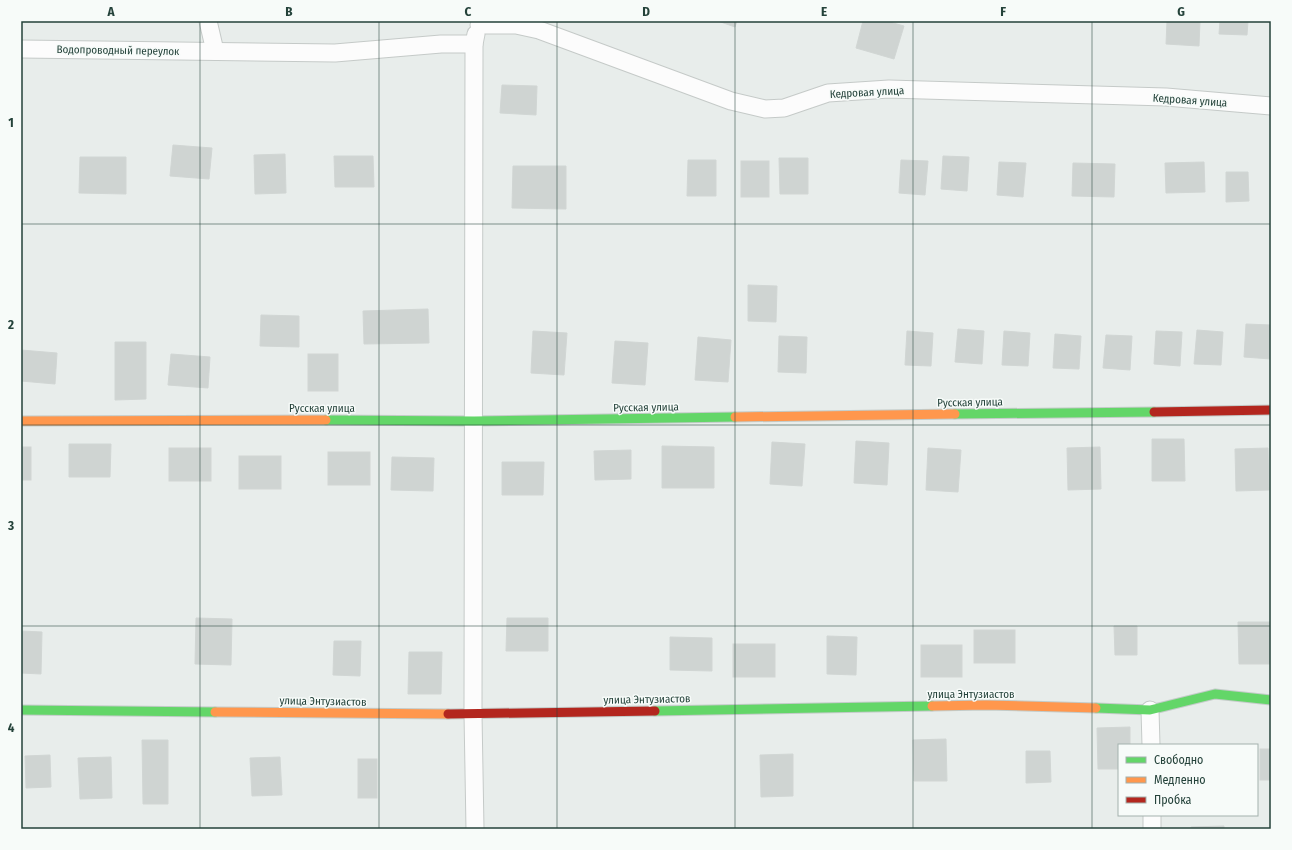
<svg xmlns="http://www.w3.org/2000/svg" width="1292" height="850" font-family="'Fira Sans Condensed',sans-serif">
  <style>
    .building { fill: #cfd4d2; stroke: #d1d6d4 }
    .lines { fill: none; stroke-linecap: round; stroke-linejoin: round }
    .street-casing { stroke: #c5cac8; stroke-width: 19 }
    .fast-casing { stroke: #c3cbc8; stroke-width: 11 }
    .slow-casing { stroke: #c3cbc8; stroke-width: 11 }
    .jam-casing { stroke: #c3cbc8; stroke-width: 11 }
    .street { stroke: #fcfcfc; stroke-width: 17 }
    .fast { stroke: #63d668; stroke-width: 9 }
    .slow { stroke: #ff974d; stroke-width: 9 }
    .jam { stroke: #b3261e; stroke-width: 9 }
    .grid { fill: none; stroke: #24423a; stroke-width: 1; stroke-opacity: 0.55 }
    .labels { text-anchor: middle; stroke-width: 3; stroke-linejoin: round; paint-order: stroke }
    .street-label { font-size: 11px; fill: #24423a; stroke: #f7fbf9 }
    .neatline { fill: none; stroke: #24423a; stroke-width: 1.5 }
    .grid-label { font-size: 13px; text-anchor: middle; font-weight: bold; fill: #24423a }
  </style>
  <rect width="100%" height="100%" fill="#e8edeb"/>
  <g class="building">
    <polygon points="718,21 737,21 735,27"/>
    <polygon points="863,21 886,21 904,26 894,59 856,48"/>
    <polygon points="1167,21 1200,21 1199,46 1166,44"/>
    <polygon points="1220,21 1248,21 1247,35 1219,34"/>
    <polygon points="502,85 537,86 536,115 500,113"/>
    <polygon points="173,145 212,148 209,179 170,176"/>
    <polygon points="285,154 286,193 255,194 254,155"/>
    <polygon points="334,156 373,156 374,187 335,187"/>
    <polygon points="943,156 969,157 967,191 941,189"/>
    <polygon points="80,157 126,157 126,194 79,193"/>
    <polygon points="779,158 808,158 808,194 780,194"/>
    <polygon points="688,160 716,160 716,196 687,196"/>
    <polygon points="901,160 928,161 925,195 899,193"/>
    <rect x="741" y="161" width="28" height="36"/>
    <polygon points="999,162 1026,163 1023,197 997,195"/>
    <polygon points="1204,162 1205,192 1166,193 1165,163"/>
    <polygon points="1073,163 1115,164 1114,197 1072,196"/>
    <polygon points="513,166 566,166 566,209 512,208"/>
    <polygon points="1226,172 1248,172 1249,201 1226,202"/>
    <polygon points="748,285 777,286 776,322 748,321"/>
    <polygon points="428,309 429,343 364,344 363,311"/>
    <polygon points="261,315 299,316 299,347 260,346"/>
    <polygon points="1246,324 1271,325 1271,359 1244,357"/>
    <polygon points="958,329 984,331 982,364 955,362"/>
    <polygon points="1197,330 1223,332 1221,365 1194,364"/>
    <polygon points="533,331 567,333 564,375 531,373"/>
    <polygon points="907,331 933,333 931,366 905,365"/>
    <polygon points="1004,331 1030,333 1028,366 1002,365"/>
    <polygon points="1156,331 1182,332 1180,366 1154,364"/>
    <polygon points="1055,334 1081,336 1079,369 1053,368"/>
    <polygon points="1106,335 1132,336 1130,370 1103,368"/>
    <polygon points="779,336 807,337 806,373 778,372"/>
    <polygon points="698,337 731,340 728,382 695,380"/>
    <polygon points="615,341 648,343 645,385 612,383"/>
    <polygon points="115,342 146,342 146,399 115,400"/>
    <polygon points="21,350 57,353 55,384 21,381"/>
    <polygon points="171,354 210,357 208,388 168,385"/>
    <rect x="308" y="354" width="30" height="37"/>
    <polygon points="1152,439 1184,439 1185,481 1152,481"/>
    <polygon points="856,441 889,443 887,485 854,483"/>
    <polygon points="772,442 805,444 802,486 770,484"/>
    <polygon points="69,444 111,444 110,477 69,477"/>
    <polygon points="662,446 714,447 714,488 662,488"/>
    <rect x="21" y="447" width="10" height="33"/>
    <polygon points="1100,447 1101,489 1068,490 1067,448"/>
    <rect x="169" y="448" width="42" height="33"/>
    <polygon points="928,448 961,450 958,492 926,490"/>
    <polygon points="1268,448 1269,490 1236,491 1235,449"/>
    <polygon points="631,450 631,479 595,480 594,451"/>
    <rect x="328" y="452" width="42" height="33"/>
    <rect x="239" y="456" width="42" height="33"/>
    <polygon points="392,457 434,458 433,491 391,490"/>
    <polygon points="502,462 544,462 543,495 502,495"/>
    <polygon points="196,618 232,619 231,665 195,664"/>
    <polygon points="507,618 548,618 548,651 506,651"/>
    <polygon points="1238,622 1271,622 1271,664 1239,664"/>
    <polygon points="1114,626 1137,626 1137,655 1115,655"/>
    <rect x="974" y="630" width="41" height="33"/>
    <polygon points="21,631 42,632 41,674 21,673"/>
    <polygon points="827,636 857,637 856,675 827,674"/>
    <polygon points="670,637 712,638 712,671 670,670"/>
    <polygon points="334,641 361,641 360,676 333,675"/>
    <rect x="733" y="644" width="42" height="33"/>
    <rect x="921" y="645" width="41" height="32"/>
    <polygon points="409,652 442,652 441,694 408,694"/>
    <polygon points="1130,727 1130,745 1119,745 1119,769 1098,769 1097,728"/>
    <polygon points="946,739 947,781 914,781 913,740"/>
    <polygon points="142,740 168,740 168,804 143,804"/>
    <rect x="1260" y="749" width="11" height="31"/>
    <polygon points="1026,751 1050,751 1051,782 1026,783"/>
    <polygon points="793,754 793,796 761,797 760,755"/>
    <polygon points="50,755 51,787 26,788 25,756"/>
    <polygon points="111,757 112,798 80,799 78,758"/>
    <polygon points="280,757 282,795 252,796 250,758"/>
    <rect x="358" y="759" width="19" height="39"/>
    <polygon points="1224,826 1224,829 1191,829 1191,827"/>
  </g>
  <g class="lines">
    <g class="street-casing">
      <g id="street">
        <polyline points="208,21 215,51"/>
        <polyline points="479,25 516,25 539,30 731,101 765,109 784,108 828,93 889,89 1166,97 1271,106"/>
        <polyline points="474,44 473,714 475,829"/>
        <polyline points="21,49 335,53 441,44 474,44 476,34"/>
        <polyline points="1150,710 1151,745"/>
        <polyline points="1152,815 1152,829"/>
      </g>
    </g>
    <g class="fast-casing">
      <g id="fast">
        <polyline points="955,414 1154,412"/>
        <polyline points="326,420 474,421 735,417"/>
        <polyline points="1096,708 1150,710 1215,694 1271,700"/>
        <polyline points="21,710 215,712"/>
        <polyline points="655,711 932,706"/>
      </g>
    </g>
    <g class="slow-casing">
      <g id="slow">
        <polyline points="735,417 955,414"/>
        <polyline points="21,421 326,420"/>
        <polyline points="932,706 986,705 1096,708"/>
        <polyline points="215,712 448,714"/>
      </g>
    </g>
    <g class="jam-casing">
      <g id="jam">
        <polyline points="1154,412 1271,410"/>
        <polyline points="448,714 655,711"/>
      </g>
    </g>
    <use href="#street" class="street"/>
    <use href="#fast" class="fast"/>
    <use href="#slow" class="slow"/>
    <use href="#jam" class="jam"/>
  </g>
  <path class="grid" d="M200,21V829M379,21V829M557,21V829M735,21V829M913,21V829M1092,21V829M21,224H1271M21,425H1271M21,626H1271"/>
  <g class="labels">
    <g class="street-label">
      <text transform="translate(118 50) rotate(1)" y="4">Водопроводный переулок</text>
      <text transform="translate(867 92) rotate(-3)" y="4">Кедровая улица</text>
      <text transform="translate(1190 100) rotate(4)" y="4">Кедровая улица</text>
      <text transform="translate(970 402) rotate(-1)" y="4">Русская улица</text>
      <text transform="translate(646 407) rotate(-1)" y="4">Русская улица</text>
      <text x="322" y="412">Русская улица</text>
      <text x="971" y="698">улица Энтузиастов</text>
      <text transform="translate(647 699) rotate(-1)" y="4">улица Энтузиастов</text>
      <text transform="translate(323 701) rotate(1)" y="4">улица Энтузиастов</text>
    </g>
  </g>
  <rect width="1292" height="850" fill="none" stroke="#f7fbf9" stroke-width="44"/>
  <rect x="1118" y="744" width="140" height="72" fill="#f7fbf9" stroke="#a3b1ad"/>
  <rect x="1126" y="757" width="20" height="6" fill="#63d668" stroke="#a3b1ad"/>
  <text x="1154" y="764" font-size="12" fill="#24423a">Свободно</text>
  <rect x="1126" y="777" width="20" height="6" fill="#ff974d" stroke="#a3b1ad"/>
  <text x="1154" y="784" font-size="12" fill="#24423a">Медленно</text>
  <rect x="1126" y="797" width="20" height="6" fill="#b3261e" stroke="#a3b1ad"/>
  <text x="1154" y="804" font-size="12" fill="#24423a">Пробка</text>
  <rect x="22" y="22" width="1248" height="806" class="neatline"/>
  <g class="grid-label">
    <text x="111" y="16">A</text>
    <text x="289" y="16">B</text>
    <text x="468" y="16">C</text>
    <text x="646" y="16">D</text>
    <text x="824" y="16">E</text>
    <text x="1003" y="16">F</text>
    <text x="1181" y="16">G</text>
    <text x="11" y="127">1</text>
    <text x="11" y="329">2</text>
    <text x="11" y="530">3</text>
    <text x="11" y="732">4</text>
  </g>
</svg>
